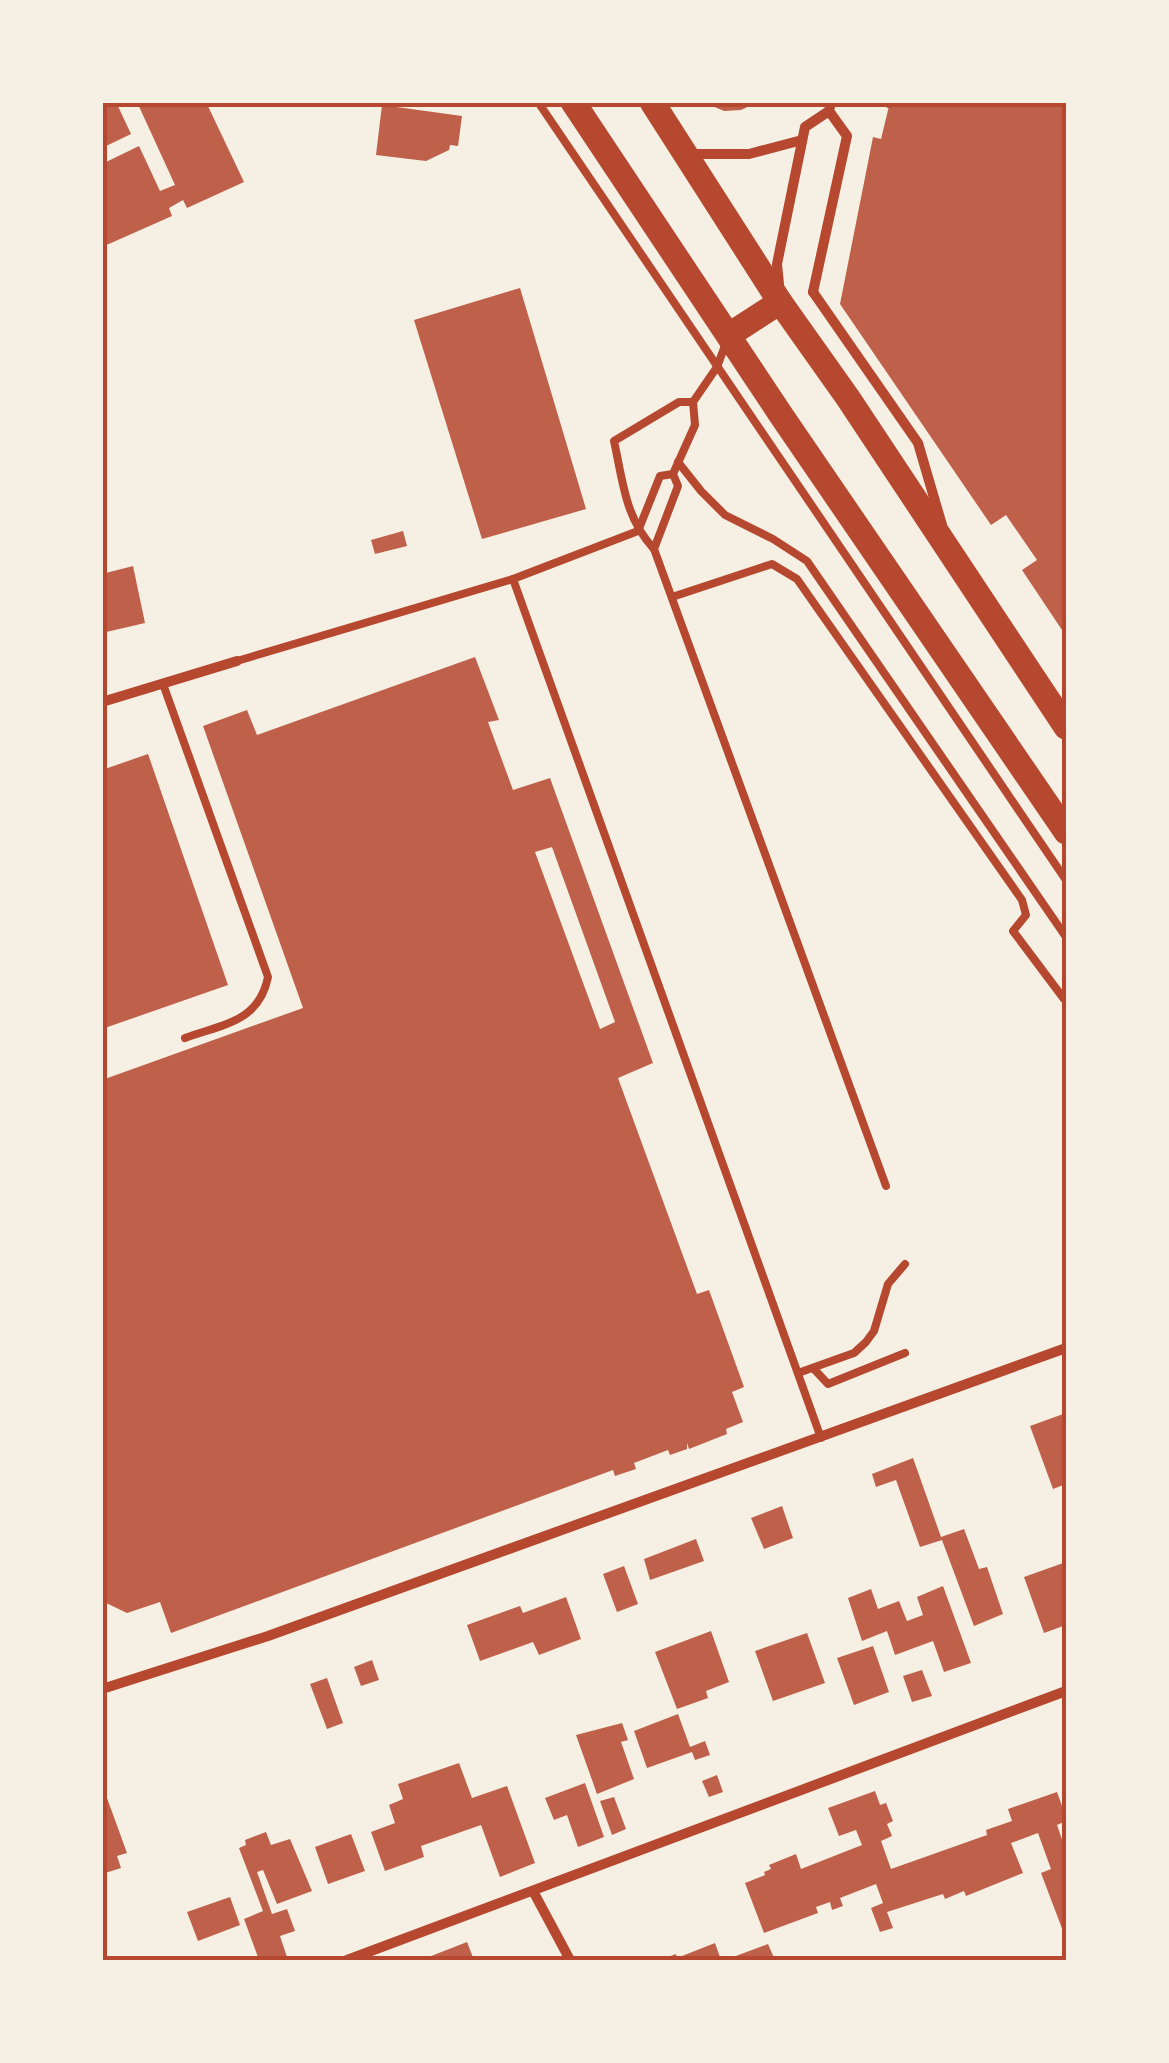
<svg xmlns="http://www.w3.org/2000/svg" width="1169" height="2063" font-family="Karla,sans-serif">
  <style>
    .building { fill: #bf614a; fill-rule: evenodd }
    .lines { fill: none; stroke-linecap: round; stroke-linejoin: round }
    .service { stroke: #b5482f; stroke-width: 8 }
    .minor { stroke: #b5482f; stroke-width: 10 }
    .primary { stroke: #b5482f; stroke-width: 25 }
    .neatline { fill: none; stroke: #b5482f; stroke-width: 4 }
  </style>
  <rect width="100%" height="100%" fill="#f6efe4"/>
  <g class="building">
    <polygon points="102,102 116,102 131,134 102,148"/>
    <polygon points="137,102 206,102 244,182 187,208 183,200 169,208 172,216 102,247 102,164 139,146 160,191 175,185"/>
    <polygon points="703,102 758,102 741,110 724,111"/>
    <polygon points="890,102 1066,102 1066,636 1022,570 1037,560 1006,515 991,525 840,304 873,137 881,139"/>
    <polygon points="382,105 462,116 458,146 450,145 449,150 426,161 376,155"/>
    <polygon points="520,288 586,509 482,539 414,320"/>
    <polygon points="403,531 407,546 375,554 371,540"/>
    <polygon points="133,566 145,623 102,633 102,574"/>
    <path d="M475,657L499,720L488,722L513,790L550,778L653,1063L618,1078L697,1294L709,1290L744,1387L732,1392L743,1422L726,1429L727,1434L689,1449L687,1443V1449L670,1455L668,1450L634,1463L636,1469L615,1476L613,1470L171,1633L160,1602L127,1613L102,1601V1080L303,1008L203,726L247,710L257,735ZM552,847L615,1022L600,1029L535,852Z"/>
    <polygon points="148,754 228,985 102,1029 102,770"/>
    <polygon points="1066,1413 1066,1484 1053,1489 1030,1426"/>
    <polygon points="913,1458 941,1537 964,1529 979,1569 987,1567 1003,1614 974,1626 942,1540 920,1547 896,1480 876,1487 872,1474"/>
    <polygon points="782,1506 793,1538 764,1549 751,1518"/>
    <polygon points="696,1539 704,1561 650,1580 644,1559"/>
    <polygon points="1066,1562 1066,1625 1044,1633 1024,1577"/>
    <polygon points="624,1566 638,1604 617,1612 603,1574"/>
    <polygon points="943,1586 971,1663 944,1672 933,1641 895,1655 887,1631 862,1641 848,1598 871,1589 878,1609 899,1601 907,1621 923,1615 917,1597"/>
    <polygon points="566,1597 581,1639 539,1655 533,1642 480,1661 467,1625 520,1606 523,1613"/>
    <polygon points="711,1631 729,1682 706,1691 708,1698 677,1709 655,1652"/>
    <polygon points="807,1633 825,1683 773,1701 755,1651"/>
    <polygon points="873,1646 889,1692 854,1705 837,1658"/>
    <polygon points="372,1660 379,1680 361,1686 354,1667"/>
    <polygon points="922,1670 932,1696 912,1702 903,1676"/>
    <polygon points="327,1678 343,1723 327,1729 310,1684"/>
    <polygon points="678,1714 690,1747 705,1741 710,1755 695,1760 692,1752 647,1768 634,1731"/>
    <polygon points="622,1723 628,1740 621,1742 634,1779 597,1794 576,1735"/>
    <polygon points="459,1763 472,1798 507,1786 535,1863 500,1877 481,1825 421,1846 424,1857 385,1871 371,1832 395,1823 389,1805 403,1799 398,1784"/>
    <polygon points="717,1775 723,1792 709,1797 702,1781"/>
    <polygon points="585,1783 604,1837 578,1847 567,1815 554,1820 545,1798"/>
    <polygon points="875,1791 880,1805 886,1803 893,1821 887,1824 892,1836 881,1841 891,1869 987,1835 986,1830 1012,1821 1008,1809 1057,1792 1066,1817 1066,1821 1057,1825 1066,1851 1066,1939 1041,1873 1051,1869 1038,1833 1011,1843 1023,1873 966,1896 964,1891 945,1899 943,1894 887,1912 893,1928 880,1932 871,1908 883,1903 876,1884 840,1898 843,1906 832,1910 830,1902 816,1907 818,1913 764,1933 745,1883 765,1875 764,1872 771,1869 769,1865 796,1854 801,1869 862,1845 856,1830 839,1836 828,1808"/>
    <polygon points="614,1797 626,1829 612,1835 600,1801"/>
    <polygon points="107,1798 127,1853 117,1856 121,1868 102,1874 102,1800"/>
    <polygon points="266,1832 271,1845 290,1839 312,1891 277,1904 263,1870 257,1872 272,1914 287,1909 295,1931 280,1936 287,1957 277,1960 259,1960 244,1919 263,1911 239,1848 246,1845 245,1840"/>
    <polygon points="351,1834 365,1871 328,1884 315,1847"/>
    <polygon points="230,1897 240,1925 198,1941 187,1912"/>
    <polygon points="467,1942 474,1960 421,1960"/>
    <polygon points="715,1943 721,1960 660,1960 676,1954 677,1958"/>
    <polygon points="768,1944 775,1960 725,1960"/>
  </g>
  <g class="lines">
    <g class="service">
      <polyline points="538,102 1066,880"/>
      <polyline points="883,102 889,104"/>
      <path d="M693,402H679L614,441C623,482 625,518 654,549L886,1186"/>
      <polyline points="678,462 701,491 725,515 773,539 807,561 1066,937"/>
      <polyline points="654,549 678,486 673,474 695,425 693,402 717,367 726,343"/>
      <polyline points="513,579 821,1438"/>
      <polyline points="672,597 772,564 797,579 1022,900 1026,915 1013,931 1064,999"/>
      <polyline points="237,661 513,579 638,531 660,476 673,474"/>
      <path d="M163,684L268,977C259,1022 223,1024 185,1038"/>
      <polyline points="813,1368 828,1384 905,1353"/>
      <polyline points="798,1373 854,1353 866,1342 874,1331 888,1284 905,1264"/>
    </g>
    <g class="minor">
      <polyline points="690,154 749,154 802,140"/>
      <polyline points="779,284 777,264 805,127 829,111"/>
      <polyline points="813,292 918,443 942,525"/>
      <polyline points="813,292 847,136 829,111 831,102"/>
      <polyline points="102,702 237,661"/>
      <polyline points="102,1689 268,1636 1066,1348"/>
      <polyline points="533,1891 570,1960"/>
      <polyline points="347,1960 1066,1691"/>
    </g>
    <g class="primary">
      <polyline points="573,102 781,415 1066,832"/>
      <polyline points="652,102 780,302 848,398 1066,727"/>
      <polyline points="729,335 780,302"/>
    </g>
  </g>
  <rect width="1169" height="2063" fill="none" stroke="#f6efe4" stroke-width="210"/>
  <rect x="105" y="105" width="959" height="1853" class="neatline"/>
</svg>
